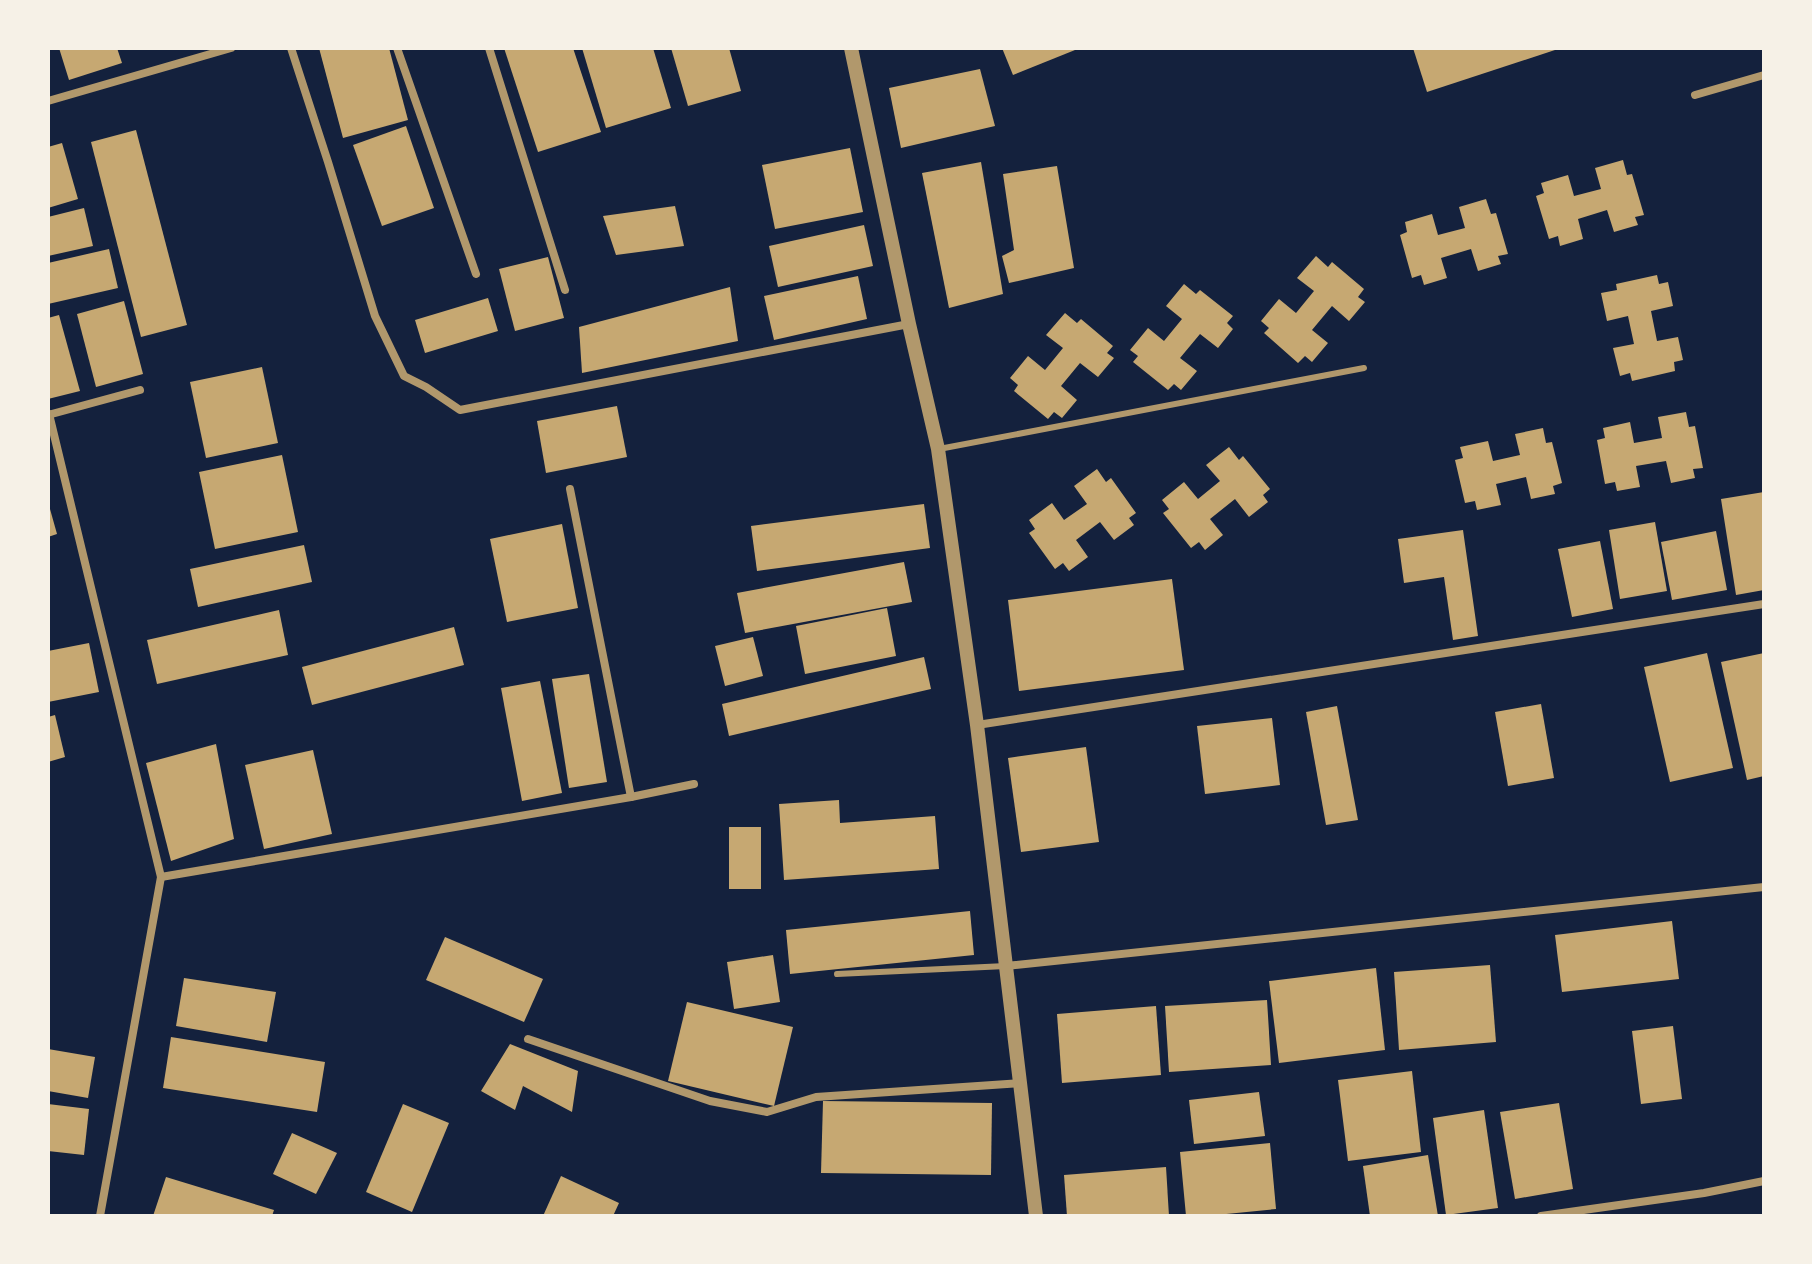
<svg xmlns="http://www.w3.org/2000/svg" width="1812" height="1264" font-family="Poppins,sans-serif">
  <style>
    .building { fill: #c6a872 }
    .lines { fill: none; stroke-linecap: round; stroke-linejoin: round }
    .service { stroke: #b1986c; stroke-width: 6 }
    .minor { stroke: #b1986c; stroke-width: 8 }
    .tertiary { stroke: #b1986c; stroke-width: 14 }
  </style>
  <rect width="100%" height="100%" fill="#14213d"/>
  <g class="building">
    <polygon points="59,48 117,48 122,63 69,80"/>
    <polygon points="319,48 389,48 408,120 343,138"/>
    <polygon points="504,48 573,48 601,132 538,152"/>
    <polygon points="582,48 653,48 671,108 606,128"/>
    <polygon points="671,48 729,48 741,91 688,106"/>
    <polygon points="1002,48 1080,48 1013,75"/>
    <polygon points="1413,48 1558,48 1558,49 1427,92"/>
    <polygon points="980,69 995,126 901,148 889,88"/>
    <polygon points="406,126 434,208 382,226 353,145"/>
    <polygon points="136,130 187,325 141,337 91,142"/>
    <polygon points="62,143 78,199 48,208 48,147"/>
    <polygon points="850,148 863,212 775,229 762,165"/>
    <polygon points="1623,160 1627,175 1632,174 1644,215 1635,217 1638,225 1614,232 1607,210 1578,219 1583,239 1560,246 1558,236 1549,239 1536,196 1544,193 1541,183 1568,175 1574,196 1601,189 1595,168"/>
    <polygon points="981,162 1003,294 949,308 922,173"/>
    <polygon points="1057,166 1074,268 1009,283 1002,256 1014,250 1003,174"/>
    <polygon points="1486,199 1491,214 1496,213 1508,254 1498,256 1501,264 1478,271 1471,249 1441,258 1447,278 1424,285 1421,275 1412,278 1400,235 1407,232 1405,222 1432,214 1438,235 1465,228 1459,207"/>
    <polygon points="675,206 684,246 616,255 603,216"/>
    <polygon points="84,208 93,246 48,256 48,217"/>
    <polygon points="864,225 873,266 778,287 769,246"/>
    <polygon points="109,249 118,288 48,304 48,263"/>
    <polygon points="1316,256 1328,267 1332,262 1364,289 1358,297 1365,302 1349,321 1332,306 1312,330 1328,343 1312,362 1305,356 1298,363 1264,333 1269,328 1261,321 1279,299 1296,313 1314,291 1297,278"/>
    <polygon points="548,257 564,318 515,331 499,269"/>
    <polygon points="1657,275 1659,284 1668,282 1673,306 1651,311 1657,341 1678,337 1683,360 1674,362 1675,371 1632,381 1630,373 1620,376 1613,348 1634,344 1628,316 1607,321 1601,293 1617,290 1616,284"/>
    <polygon points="858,276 867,319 774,340 764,296"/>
    <polygon points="1184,284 1196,294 1200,290 1233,316 1227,323 1233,329 1218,348 1200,334 1180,358 1197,371 1181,390 1174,384 1168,390 1133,362 1138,356 1130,350 1148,328 1164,341 1182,319 1166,306"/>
    <polygon points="730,287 738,341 582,373 579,327"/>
    <polygon points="488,298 498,331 425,353 415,320"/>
    <polygon points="124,301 143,374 96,387 77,314"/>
    <polygon points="1065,313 1077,323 1081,319 1113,346 1107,353 1114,358 1098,377 1080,363 1061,386 1077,400 1062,418 1054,412 1048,419 1014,391 1018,385 1010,378 1028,356 1045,370 1063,348 1046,335"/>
    <polygon points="59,315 80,391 48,399 48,318"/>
    <polygon points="262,367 278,443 206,458 190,382"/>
    <polygon points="617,406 627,457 546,473 537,421"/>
    <polygon points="1686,412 1689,427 1695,426 1703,468 1693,469 1695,478 1671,483 1666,461 1636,466 1640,487 1617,491 1615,482 1605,484 1597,440 1605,438 1603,428 1630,422 1634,443 1662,438 1658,417"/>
    <polygon points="1543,428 1546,443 1552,442 1562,483 1553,486 1555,494 1531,499 1526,477 1496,484 1501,505 1477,510 1475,501 1465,503 1455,460 1463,458 1460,447 1488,441 1493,461 1520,455 1515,434"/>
    <polygon points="1229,447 1239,460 1243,456 1270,489 1263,495 1268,502 1249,517 1235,499 1210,519 1223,535 1205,550 1199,542 1191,548 1163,513 1169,509 1162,500 1184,482 1198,499 1220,481 1206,465"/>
    <polygon points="282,455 298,532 215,549 199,472"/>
    <polygon points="1097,469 1106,482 1111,478 1136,513 1129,518 1134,525 1114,540 1100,522 1076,540 1088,557 1069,571 1063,563 1055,569 1029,533 1035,529 1029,520 1052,503 1064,520 1087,504 1074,486"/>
    <polygon points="1764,492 1764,590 1736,595 1721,499"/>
    <polygon points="48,502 57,534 48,537"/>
    <polygon points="924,504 930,548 757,571 751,526"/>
    <polygon points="1655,522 1667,591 1620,599 1609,530"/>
    <polygon points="562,524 578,608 507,622 490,539"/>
    <polygon points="1463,530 1478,636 1453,640 1444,577 1404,583 1398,539"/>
    <polygon points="1716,531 1727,590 1672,600 1661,542"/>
    <polygon points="1600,541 1613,609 1572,617 1558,549"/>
    <polygon points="304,545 312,582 198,607 190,569"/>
    <polygon points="904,562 912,602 745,633 737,593"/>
    <polygon points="1172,579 1184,670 1019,691 1008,600"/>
    <polygon points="887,608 896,656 805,674 796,626"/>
    <polygon points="279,610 288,655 157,684 147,640"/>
    <polygon points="454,627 464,665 312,705 302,667"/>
    <polygon points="753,637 763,676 725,686 715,646"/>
    <polygon points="89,643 99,692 48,702 48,651"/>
    <polygon points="1707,653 1733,768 1670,782 1644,667"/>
    <polygon points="1764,653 1764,776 1747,780 1721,662"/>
    <polygon points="924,657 931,689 729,736 722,704"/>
    <polygon points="589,674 607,782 569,788 552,679"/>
    <polygon points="540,681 562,793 522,801 501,688"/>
    <polygon points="1541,704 1554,778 1508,786 1495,712"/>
    <polygon points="1337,706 1358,820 1326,825 1306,712"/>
    <polygon points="55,715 65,757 48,762 48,717"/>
    <polygon points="1272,718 1280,785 1205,794 1197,726"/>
    <polygon points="216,744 234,839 171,861 146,763"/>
    <polygon points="1086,747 1099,842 1021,852 1008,758"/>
    <polygon points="313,750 332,834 264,849 245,765"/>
    <polygon points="839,800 840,823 935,816 939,869 784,880 779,804"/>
    <rect x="729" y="827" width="32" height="62"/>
    <polygon points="970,911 974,955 790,974 786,930"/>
    <polygon points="1672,921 1679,979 1562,992 1555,935"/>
    <polygon points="445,937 543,979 524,1022 426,980"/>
    <polygon points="773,955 780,1002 734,1009 727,962"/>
    <polygon points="1490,965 1496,1042 1399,1050 1394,972"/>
    <polygon points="1376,968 1385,1050 1279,1063 1269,981"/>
    <polygon points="184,978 276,992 267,1042 176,1026"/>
    <polygon points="1267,1000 1271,1065 1169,1072 1165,1006"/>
    <polygon points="687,1002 793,1027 774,1106 668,1081"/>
    <polygon points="1156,1006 1161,1075 1062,1083 1057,1014"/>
    <polygon points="1673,1026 1682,1099 1641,1104 1632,1031"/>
    <polygon points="171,1037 325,1062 317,1112 163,1088"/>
    <polygon points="510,1044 578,1071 572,1112 523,1086 515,1110 481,1091"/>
    <polygon points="48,1049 95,1057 88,1098 48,1091"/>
    <polygon points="1412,1071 1421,1152 1348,1161 1338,1080"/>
    <polygon points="1259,1092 1265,1136 1194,1144 1189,1100"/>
    <polygon points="823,1101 992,1103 991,1175 821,1173"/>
    <polygon points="1559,1103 1573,1189 1515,1199 1500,1112"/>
    <polygon points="48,1104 89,1109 84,1155 48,1151"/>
    <polygon points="403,1104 449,1123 412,1212 366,1192"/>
    <polygon points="1484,1110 1498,1208 1446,1215 1433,1118"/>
    <polygon points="292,1133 337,1153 316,1194 273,1174"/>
    <polygon points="1270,1143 1276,1209 1206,1216 1186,1216 1180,1152"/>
    <polygon points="1428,1155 1438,1216 1370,1216 1363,1166"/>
    <polygon points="1166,1167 1169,1216 1067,1216 1064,1175"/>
    <polygon points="561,1176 619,1203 613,1216 543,1216"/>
    <polygon points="166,1177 274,1210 272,1216 153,1216"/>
  </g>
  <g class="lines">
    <g class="service">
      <polyline points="939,449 1364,368"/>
      <polyline points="837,974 1006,966"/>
    </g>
    <g class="minor">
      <polyline points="291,48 328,162 375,316 404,376 426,387 460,410 909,324"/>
      <polyline points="397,48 476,274"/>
      <polyline points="489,48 565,290"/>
      <polyline points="1695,95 1764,75"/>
      <polyline points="48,101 231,48"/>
      <polyline points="49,414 161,877 100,1216"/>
      <polyline points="48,415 140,390"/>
      <polyline points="570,489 631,797"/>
      <polyline points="977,725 1764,604"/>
      <polyline points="161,877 631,797 694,784"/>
      <polyline points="1006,966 1764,887"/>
      <polyline points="528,1039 710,1101 767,1112 816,1097 1020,1083"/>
      <polyline points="1541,1216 1704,1193 1764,1181"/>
    </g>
    <polyline class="tertiary" points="851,48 909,324 938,449 977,725 1036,1216"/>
  </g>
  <rect width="1812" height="1264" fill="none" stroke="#f6f1e7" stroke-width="100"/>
</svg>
